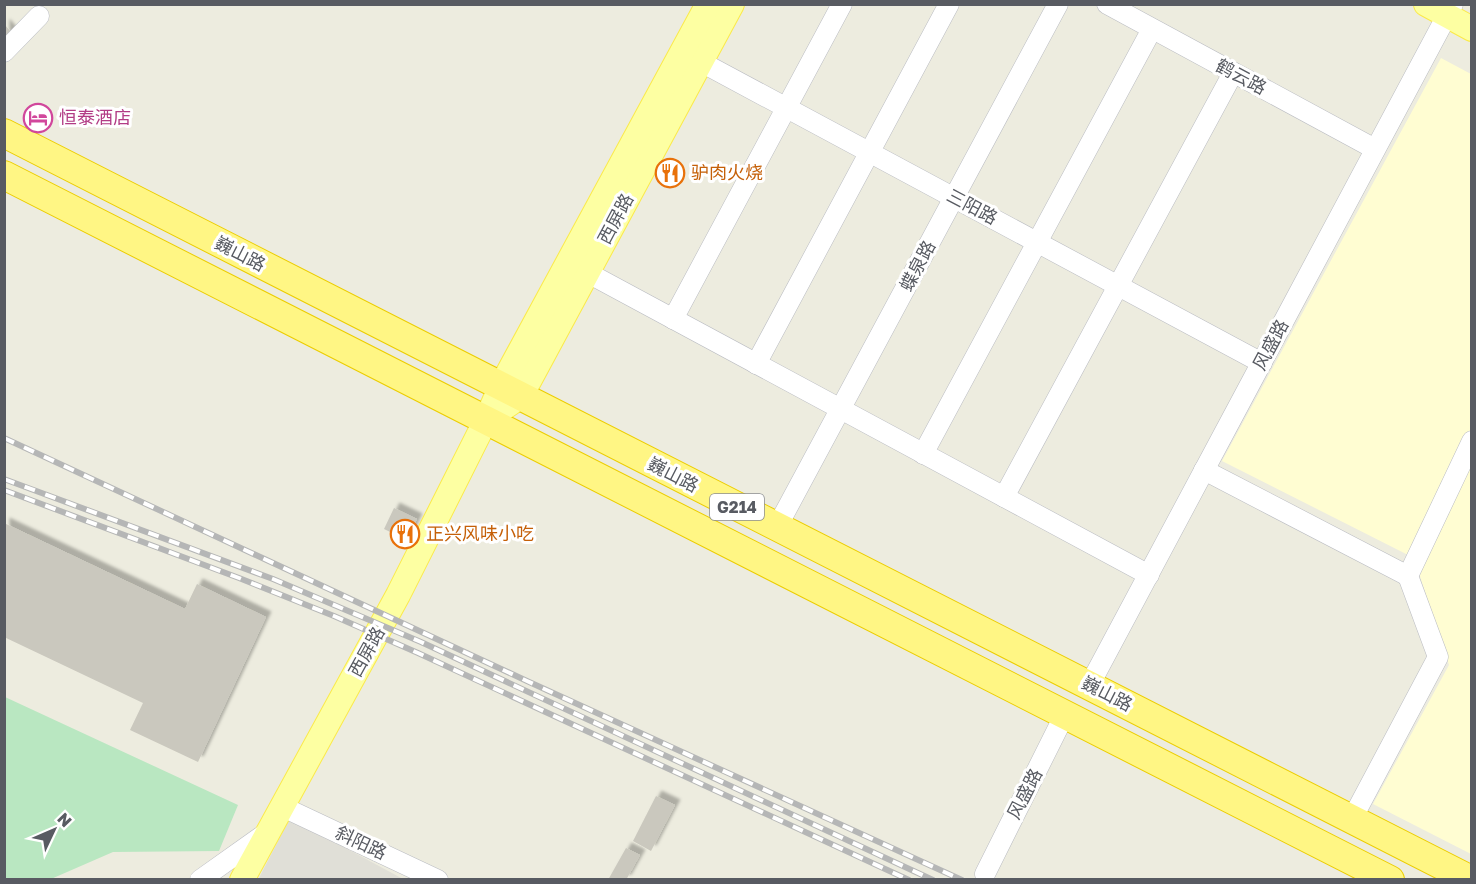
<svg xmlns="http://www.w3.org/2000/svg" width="1476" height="884" font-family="'Golos Text','Noto Sans SC',sans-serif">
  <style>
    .commercial { fill: #fffdd2 }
    .industrial { fill: #e0dfd7 }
    .green { fill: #b9e7c1 }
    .building { fill: #cac8be; filter: url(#shadow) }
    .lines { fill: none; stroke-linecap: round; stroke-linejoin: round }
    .minor-casing { stroke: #babcc2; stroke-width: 21 }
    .major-casing { stroke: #fbea4a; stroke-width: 26 }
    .highway-casing { stroke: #eccd00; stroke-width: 30 }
    .minor { stroke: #fff; stroke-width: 20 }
    .major { stroke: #fdffa2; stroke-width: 24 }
    .highway { stroke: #fff684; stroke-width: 28 }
    .rail-casing { stroke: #b5b6b6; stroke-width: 6 }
    .rail { stroke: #fff; stroke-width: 4; stroke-dasharray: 11; stroke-linecap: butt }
    .labels { text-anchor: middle; stroke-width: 6; stroke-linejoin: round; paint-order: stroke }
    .shield { fill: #fff; stroke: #8a8c91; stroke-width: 1.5 }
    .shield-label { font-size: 16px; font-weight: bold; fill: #585b62 }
    .street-label { font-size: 18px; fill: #585b62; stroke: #fff }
    .hotel-label { font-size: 18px; fill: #b23c85; stroke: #fff; text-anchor: start }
    .food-label { font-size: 18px; fill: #c56008; stroke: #fff; text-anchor: start }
  </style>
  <defs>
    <filter id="shadow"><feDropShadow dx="5.5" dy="-5.5" stdDeviation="1.5" flood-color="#0004"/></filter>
  </defs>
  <rect width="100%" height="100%" fill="#edecdf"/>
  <polygon class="commercial" points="1441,58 1471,74 1471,854 1373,804 1449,665 1414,558 1222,461"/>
  <polygon class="industrial" points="290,818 403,879 258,880"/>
  <polygon class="green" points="5,697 238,805 219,851 113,852 51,879 5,879"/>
  <g class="building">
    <polygon points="4,24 12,33 4,40"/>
    <polygon points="394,508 417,519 407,540 384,529"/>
    <polygon points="4,523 185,609 197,584 266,617 198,762 130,730 143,703 4,637"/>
    <polygon points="656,796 675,805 651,851 633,841"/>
    <polygon points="626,848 640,855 626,880 608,880"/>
  </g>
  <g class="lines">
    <g class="minor-casing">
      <g id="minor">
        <polyline points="1107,4 1375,149"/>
        <polyline points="4,52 39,16"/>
        <polyline points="688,55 1262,363"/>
        <polyline points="575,266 1149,575"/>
        <polyline points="673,319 842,4"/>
        <polyline points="756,364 949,4"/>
        <polyline points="923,454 1152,29"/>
        <polyline points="1204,470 1408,576 1472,441"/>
        <polyline points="1004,497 1233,73"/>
        <polyline points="777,527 1058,4"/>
        <polyline points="1089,686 1453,4"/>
        <polyline points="283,807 438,880"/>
        <polyline points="1352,819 1438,657 1408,576"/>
        <polyline points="985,874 1065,714"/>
        <polyline points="200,880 269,831"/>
      </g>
    </g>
    <g class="major-casing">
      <g id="major">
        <polyline points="1426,4 1472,29"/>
        <polyline points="505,407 521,396 732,4"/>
        <polyline points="242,880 398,595 486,420 501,386 708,4"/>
      </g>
    </g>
    <g class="highway-casing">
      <g id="highway">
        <polyline points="4,133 1471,880"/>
        <polyline points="4,175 1390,880"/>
      </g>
    </g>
    <use href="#minor" class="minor"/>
    <use href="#major" class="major"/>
    <use href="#highway" class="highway"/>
    <g class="rail-casing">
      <g id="rail">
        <polyline points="4,438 527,681 962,880"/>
        <polyline points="4,479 273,579 421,642 933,880"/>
        <polyline points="4,490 239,578 334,616 418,653 909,880"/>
      </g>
    </g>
    <use href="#rail" class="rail"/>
  </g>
  <defs>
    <g id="hotel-ring" transform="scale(1.5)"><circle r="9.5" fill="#fff" stroke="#d1479c" stroke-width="1.5"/><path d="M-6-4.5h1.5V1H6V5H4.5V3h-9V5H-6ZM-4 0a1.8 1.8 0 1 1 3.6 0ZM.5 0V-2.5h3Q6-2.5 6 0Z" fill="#d1479c"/></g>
    <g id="restaurant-ring" transform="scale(1.5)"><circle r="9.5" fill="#fff" stroke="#e8710a" stroke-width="1.5"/><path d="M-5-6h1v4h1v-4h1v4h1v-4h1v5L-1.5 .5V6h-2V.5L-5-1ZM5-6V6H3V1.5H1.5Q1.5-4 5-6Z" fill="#e8710a"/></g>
  </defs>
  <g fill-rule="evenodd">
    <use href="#hotel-ring" x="38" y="118"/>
    <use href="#restaurant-ring" x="670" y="173"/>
    <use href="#restaurant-ring" x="405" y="534"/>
  </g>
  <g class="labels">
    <rect class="shield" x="710" y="494" width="54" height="26" rx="4.5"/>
    <g class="shield-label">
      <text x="737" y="513">G214</text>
    </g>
    <g class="street-label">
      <text transform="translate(1241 77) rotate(28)" y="6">鹤云路</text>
      <text transform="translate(972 207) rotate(28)" y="6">三阳路</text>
      <text transform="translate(616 219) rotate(-62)" y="6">西屏路</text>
      <text transform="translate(240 254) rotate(27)" y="6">巍山路</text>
      <text transform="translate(918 266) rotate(-62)" y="6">蝶泉路</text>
      <text transform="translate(1271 345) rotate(-62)" y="6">风盛路</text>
      <text transform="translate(673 475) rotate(27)" y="6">巍山路</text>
      <text transform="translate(367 652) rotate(-61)" y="6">西屏路</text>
      <text transform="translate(1107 694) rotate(27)" y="6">巍山路</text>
      <text transform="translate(1025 794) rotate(-63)" y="6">风盛路</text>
      <text transform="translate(361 843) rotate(25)" y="6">斜阳路</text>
    </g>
    <g class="hotel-label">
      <text x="59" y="124">恒泰酒店</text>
    </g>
    <g class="food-label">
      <text x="691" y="179">驴肉火烧</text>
      <text x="426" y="540">正兴风味小吃</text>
    </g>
  </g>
  <rect width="1476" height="884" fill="none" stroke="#585b62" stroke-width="12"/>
  <g transform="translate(54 830) rotate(46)" stroke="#ffffff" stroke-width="4.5" paint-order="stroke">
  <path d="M0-4.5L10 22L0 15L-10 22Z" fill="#585b62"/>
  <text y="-9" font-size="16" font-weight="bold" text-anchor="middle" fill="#585b62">N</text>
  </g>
</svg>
